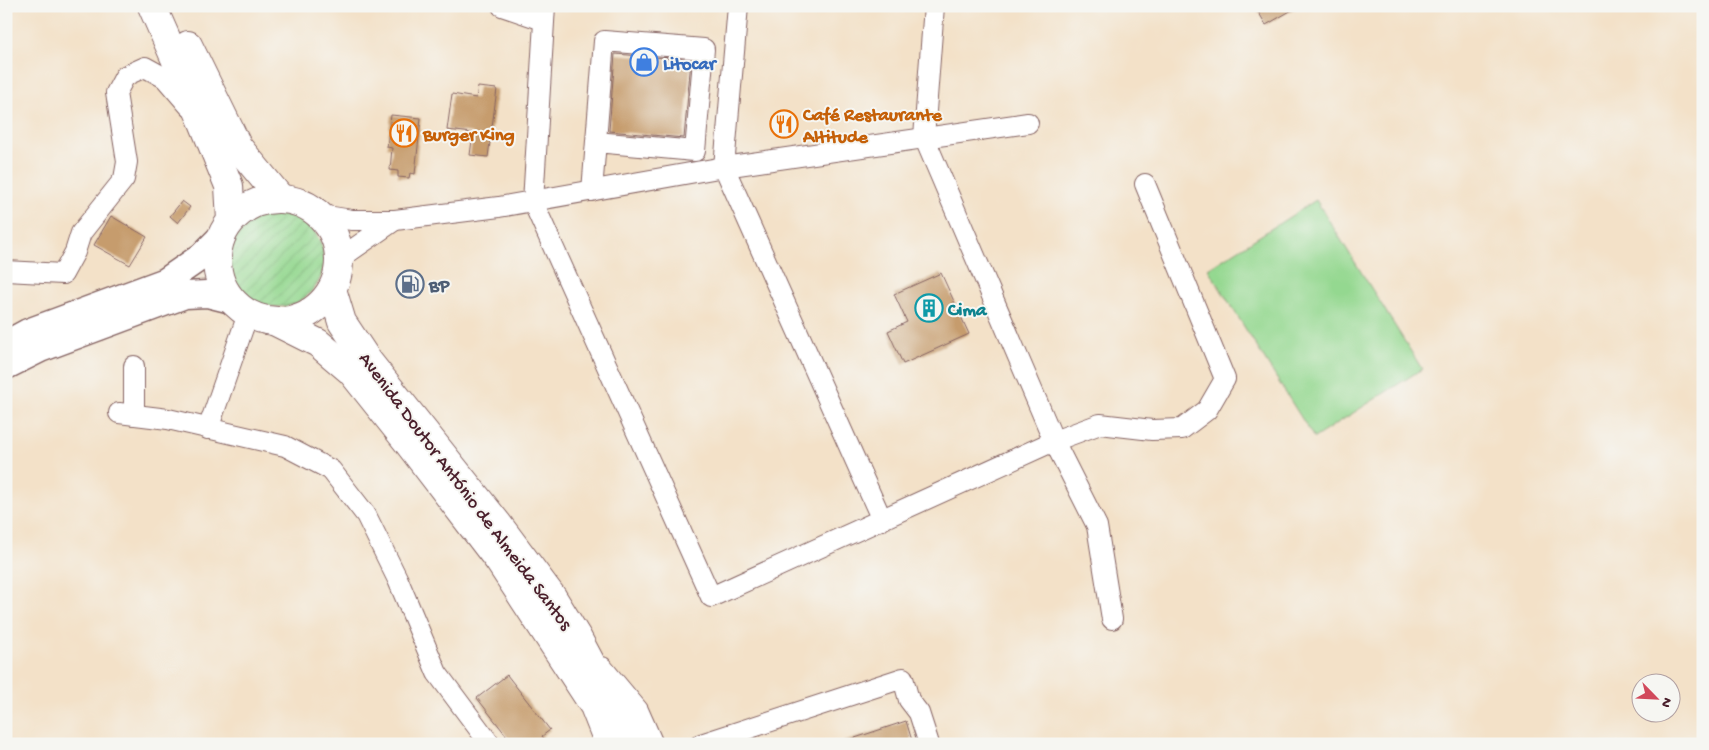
<svg xmlns="http://www.w3.org/2000/svg" width="1709" height="750" font-family="'Gochi Hand',sans-serif">
  <style>
    .green { fill: #94d890; stroke: #6f7c5e }
    .garden { fill: url(#garden-furrows); stroke: #6f7c5e }
    .building { fill: #c69c6d }
    .lines { fill: none; stroke-linecap: round; stroke-linejoin: round }
    .minor-casing { stroke: #856362; stroke-width: 22 }
    .major-casing { stroke: #856362; stroke-width: 29 }
    .highway-casing { stroke: #856362; stroke-width: 30 }
    .minor { stroke: #fff; stroke-width: 20 }
    .major { stroke: #fff; stroke-width: 26 }
    .highway { stroke: #fff; stroke-width: 28 }
    .labels { text-anchor: middle; stroke-width: 4; stroke-linejoin: round; paint-order: stroke }
    .shop-label { font-size: 19px; font-weight: bold; fill: #366cbe; stroke: #f6f6f2; text-anchor: start }
    .food-label { font-size: 19px; font-weight: bold; fill: #c56008; stroke: #f6f6f2; text-anchor: start }
    .service-label { font-size: 19px; font-weight: bold; fill: #4e5e75; stroke: #f6f6f2; text-anchor: start }
    .culture-label { font-size: 19px; font-weight: bold; fill: #0d838f; stroke: #f6f6f2; text-anchor: start }
    .street-label { font-size: 19px; fill: #4a1f2b; stroke: #f6f6f2 }
  </style>
  <defs>
    <pattern id="garden-furrows" width="10" height="10" patternUnits="userSpaceOnUse" patternTransform="scale(1.25)"><rect width="10" height="10" fill="#94d890"/><path d="M-1 1l2-2M0 10L10 0M9 11l2-2" fill="none" stroke="#81b97c"/></pattern>
  </defs>
  <rect width="100%" height="100%" fill="#f6f6f2"/>
  <filter id="ink" filterUnits="userSpaceOnUse"><feTurbulence type="fractalNoise" baseFrequency=".02" numOctaves="2"/><feDisplacementMap in="SourceGraphic" scale="10" xChannelSelector="R" yChannelSelector="G"/><feConvolveMatrix kernelMatrix="1 2 1 2 8 2 1 2 1" color-interpolation-filters="sRGB"/></filter>
  <filter id="wash" filterUnits="userSpaceOnUse"><feTurbulence type="fractalNoise" baseFrequency=".0096" numOctaves="4" result="noise"/><feDisplacementMap in="SourceGraphic" scale="20" xChannelSelector="R" yChannelSelector="G"/><feGaussianBlur stdDeviation="1.12" result="paint"/><feColorMatrix in="noise" values="0 0 0 0 0 0 0 0 0 0 0 0 0 0 0 0 0 1.4 0 .05"/><feComposite in="paint" operator="in"/></filter>
  <g filter="url(#wash)">
    <rect width="100%" height="100%" fill="#f3e1c8"/>
    <polygon class="green" points="1316,200 1422,369 1314,438 1208,269"/>
    <circle class="garden" cx="277" cy="260" r="47"/>
    <g id="blocks">
      <g class="building">
        <polygon points="1255,6 1299,6 1266,25"/>
        <polygon points="615,54 691,60 684,138 609,131"/>
        <polygon points="478,87 497,89 488,157 470,155 473,133 447,130 452,94 476,98"/>
        <polygon points="391,115 421,118 415,174 410,173 409,178 398,177 398,171 390,170 392,148 387,147"/>
        <polygon points="182,201 190,207 178,223 170,216"/>
        <polygon points="111,216 147,237 130,265 94,245"/>
        <polygon points="941,273 969,334 903,364 888,331 907,322 894,294"/>
        <polygon points="507,675 550,730 542,736 548,744 513,744 477,698"/>
        <polygon points="906,721 913,744 844,744 843,742"/>
      </g>
    </g>
  </g>
  <g filter="url(#ink)">
    <use href="#blocks" fill-opacity="0" stroke="#856362" stroke-width="1"/>
    <g class="lines">
      <g class="minor-casing">
        <g id="minor">
          <polyline points="502,6 543,20"/>
          <polyline points="545,6 533,202 711,597 1054,441 924,137 934,6"/>
          <polyline points="738,6 724,167 882,520"/>
          <polyline points="592,191 604,41 704,49 695,151 596,142"/>
          <polyline points="320,215 352,220 395,220 499,207 724,167 1028,123"/>
          <polyline points="339,259 395,220"/>
          <polyline points="6,271 63,274 75,252 81,233 124,179 127,162 116,93 125,76 145,67 165,78 190,107"/>
          <polyline points="119,413 168,419 285,446 331,470 366,515 398,580 437,673 490,744"/>
          <polyline points="134,415 134,366"/>
          <polyline points="208,429 248,314"/>
          <polyline points="1112,619 1097,526 1054,441 1100,424 1152,430 1182,429 1207,410 1225,379 1145,184"/>
          <polyline points="602,667 638,710 653,744"/>
          <polyline points="701,744 903,678 909,700 919,713 929,744"/>
        </g>
      </g>
      <g class="major-casing">
        <g id="major">
          <polyline points="6,344 28,332 166,281 202,256 220,238"/>
          <polyline points="6,366 40,349 185,295 207,294 231,300"/>
        </g>
      </g>
      <g class="highway-casing">
        <g id="highway">
          <polyline points="152,6 203,122 229,186 231,220"/>
          <polyline points="188,45 238,147 281,199"/>
          <circle cx="278" cy="260" r="61"/>
          <polyline points="332,289 342,322 368,361 497,523 553,598 577,637 618,714 631,744"/>
          <polyline points="276,322 318,343 351,371 406,440 499,561 594,706 609,744"/>
        </g>
      </g>
      <use href="#minor" class="minor"/>
      <use href="#major" class="major"/>
      <use href="#highway" class="highway"/>
    </g>
  </g>
  <defs>
    <g id="shop-ring" transform="scale(1.4375)"><circle r="9.5" fill="#f6f6f2" stroke="#3f7fe0" stroke-width="1.5"/><path d="M-5-2.5h2.3a2.7 3.5 0 0 1 5.4 0H5L5.5 6h-11ZM-1.5-2.5h3a1.5 2.3 0 0 0-3 0Z" fill="#3f7fe0"/></g>
    <g id="restaurant-ring" transform="scale(1.4375)"><circle r="9.5" fill="#f6f6f2" stroke="#e8710a" stroke-width="1.5"/><path d="M-5-6h1v4h1v-4h1v4h1v-4h1v5L-1.5 .5V6h-2V.5L-5-1ZM5-6V6H3V1.5H1.5Q1.5-4 5-6Z" fill="#e8710a"/></g>
    <g id="fuel-ring" transform="scale(1.4375)"><circle r="9.5" fill="#f6f6f2" stroke="#5c6f8a" stroke-width="1.5"/><path d="M-5.5-6h7V0h2V4h1.3V-2.5L3-4.5l.8-.8L6-3V5H2.5V1h-1V6h-7ZM-4.2-4.7v3.2H.2V-4.7Z" fill="#5c6f8a"/></g>
    <g id="building-ring" transform="scale(1.4375)"><circle r="9.5" fill="#f6f6f2" stroke="#0f9aa8" stroke-width="1.5"/><path d="M-4-6H4V6H1V3H-1V6H-4ZM-2.5-4.3h1.7v1.8h-1.7ZM.8-4.3h1.7v1.8H.8ZM-2.5-1h1.7V.8h-1.7ZM.8-1h1.7V.8H.8Z" fill="#0f9aa8"/></g>
  </defs>
  <g fill-rule="evenodd">
    <use href="#shop-ring" x="644" y="62"/>
    <use href="#restaurant-ring" x="784" y="124"/>
    <use href="#restaurant-ring" x="404" y="133"/>
    <use href="#fuel-ring" x="410" y="284"/>
    <use href="#building-ring" x="929" y="308"/>
  </g>
  <g class="labels">
    <g class="shop-label">
      <text x="663" y="69">Litocar</text>
    </g>
    <g class="food-label">
      <text x="803" y="120">Café Restaurante<tspan x="803" dy="22">Altitude</tspan></text>
      <text x="423" y="140">Burger King</text>
    </g>
    <g class="service-label">
      <text x="429" y="291">BP</text>
    </g>
    <g class="culture-label">
      <text x="948" y="315">Cima</text>
    </g>
    <g class="street-label">
      <text transform="translate(467 490) rotate(53)" y="7">Avenida Doutor António de Almeida Santos</text>
    </g>
  </g>
  <rect width="1709" height="750" fill="none" stroke="#f6f6f2" stroke-width="25"/>
  <g transform="translate(1656 698) rotate(114)"><circle r="24" fill="#f6f6f2" stroke="#b1a0a2"/>
  <path d="M0-4L9 19L0 12L-9 19Z" fill="#d1495b"/>
  <text y="-8" font-size="14" font-weight="bold" text-anchor="middle" fill="#4a1f2b">N</text>
  </g>
</svg>
